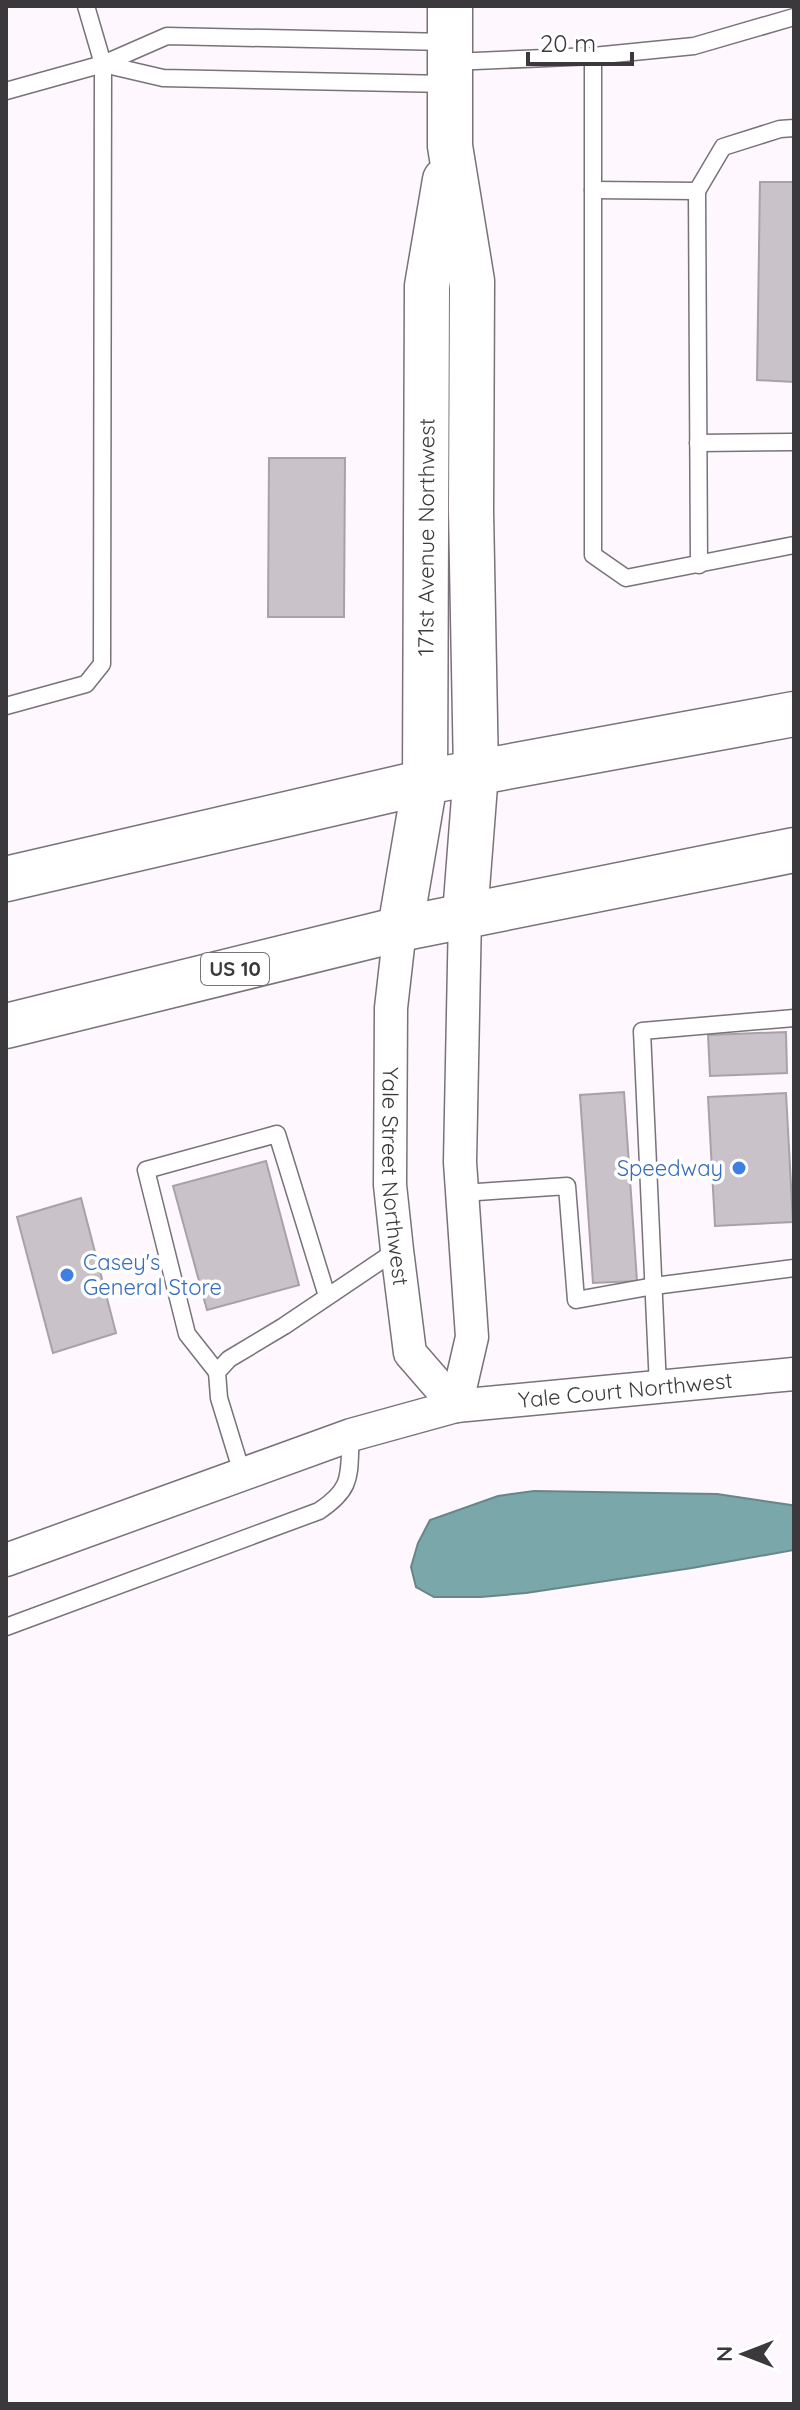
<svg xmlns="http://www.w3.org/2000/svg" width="800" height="2410" font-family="Quicksand,sans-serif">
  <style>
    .water { fill: #7aa7a9; stroke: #678688; stroke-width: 2 }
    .building { fill: #cac2c9; stroke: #a8a1a8; stroke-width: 2 }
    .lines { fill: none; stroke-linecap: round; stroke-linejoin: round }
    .lane-casing { stroke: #797279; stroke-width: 19 }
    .street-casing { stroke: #797279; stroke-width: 35 }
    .secondary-casing { stroke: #797279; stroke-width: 47 }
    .highway-casing { stroke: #797279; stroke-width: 47 }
    .lane { stroke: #fff; stroke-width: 16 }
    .street { stroke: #fff; stroke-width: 32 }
    .secondary { stroke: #fff; stroke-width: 44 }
    .highway { stroke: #fff; stroke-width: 44 }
    .shop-dot { fill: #3f7fe0; stroke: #fff; stroke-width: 3 }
    .labels { text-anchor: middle; stroke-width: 7; stroke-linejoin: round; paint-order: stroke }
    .shield { fill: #fff; stroke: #767476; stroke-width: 2 }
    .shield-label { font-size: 20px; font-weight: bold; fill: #3c393c }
    .street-label { font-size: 22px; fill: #3c393c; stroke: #fff }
    .shop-label { font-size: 22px; fill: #366cbe; stroke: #fff; text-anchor: end }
  </style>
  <rect width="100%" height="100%" fill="#fef7fe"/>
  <polygon class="water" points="534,1491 717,1494 791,1505 794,1507 794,1550 692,1568 526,1593 481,1597 434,1597 416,1587 411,1567 418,1543 430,1520 498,1496"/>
  <g class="building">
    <polygon points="760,182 794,182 794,382 757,380"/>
    <polygon points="269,458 345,458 344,617 268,617"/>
    <polygon points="786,1032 787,1073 710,1076 708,1035"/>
    <polygon points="624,1092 637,1281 593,1283 580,1095"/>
    <polygon points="786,1093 793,1222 715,1226 708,1097"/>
    <polygon points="266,1161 299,1285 207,1310 173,1186"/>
    <polygon points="81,1198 116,1333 53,1353 17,1217"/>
  </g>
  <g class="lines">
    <g class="lane-casing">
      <g id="lane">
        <polyline points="593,56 593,555 626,578 794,545"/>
        <polyline points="452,62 593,56 694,46 794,17"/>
        <polyline points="103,64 163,78 447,84"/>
        <polyline points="6,91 103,64 167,36 447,42"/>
        <polyline points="593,190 697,191 723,147 780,129 794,128"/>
        <polyline points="697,191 699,565"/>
        <polyline points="698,443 794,442"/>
        <polyline points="6,706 86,684 102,664 103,64 86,6"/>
        <polyline points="463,1193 567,1186 576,1300 654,1286 794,1268"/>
        <polyline points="217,1372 187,1334 146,1170 277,1134 327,1296"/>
        <polyline points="658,1387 642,1031 794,1018"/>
        <polyline points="242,1473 219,1398 217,1372 229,1359 284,1326 397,1250"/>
        <path d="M6,1627L319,1511C355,1487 348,1474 351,1435"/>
      </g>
    </g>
    <g class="street-casing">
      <g id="street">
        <path id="s1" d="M400,929L391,1008L390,1185L397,1250L410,1353L456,1406"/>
        <polyline points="456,1406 472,1337 460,1162 465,915"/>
        <path id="s2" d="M6,1560L351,1435L456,1406L794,1374"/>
      </g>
    </g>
    <g class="secondary-casing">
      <g id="secondary">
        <polyline points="450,6 450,146 472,281 471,511 476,772 465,915"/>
        <path id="s3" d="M400,929L425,782L427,286L445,180"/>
      </g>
    </g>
    <g class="highway-casing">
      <g id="highway">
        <polyline points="6,879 425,782 794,714"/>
        <polyline points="6,1026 400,929 794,850"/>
      </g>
    </g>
    <use href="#lane" class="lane"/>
    <use href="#street" class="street"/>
    <use href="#secondary" class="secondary"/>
    <use href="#highway" class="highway"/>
  </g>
  <g class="shop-dot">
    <circle cx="739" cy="1168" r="8"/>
    <circle cx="67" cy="1275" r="8"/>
  </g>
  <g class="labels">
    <rect class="shield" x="201" y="953" width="68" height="32" rx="6"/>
    <g class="shield-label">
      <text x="235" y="976">US 10</text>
    </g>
    <g class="street-label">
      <text dy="8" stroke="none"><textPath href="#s3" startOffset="394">171st Avenue Northwest</textPath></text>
      <text dy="8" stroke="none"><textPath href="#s1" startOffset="248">Yale Street Northwest</textPath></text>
      <text dy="8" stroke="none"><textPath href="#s2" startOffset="646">Yale Court Northwest</textPath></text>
    </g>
    <g class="shop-label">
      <text x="723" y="1176">Speedway</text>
      <text x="83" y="1270" text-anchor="start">Casey's<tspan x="83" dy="25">General Store</tspan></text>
    </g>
  </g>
  <rect width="800" height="2410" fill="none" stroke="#3c393c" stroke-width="16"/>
  <g transform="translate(744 2354) rotate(270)" stroke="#ffffff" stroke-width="6" paint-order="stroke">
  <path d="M0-6L14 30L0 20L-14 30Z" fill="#3c393c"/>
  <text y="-12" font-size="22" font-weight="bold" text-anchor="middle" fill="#3c393c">N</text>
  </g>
  <path d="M528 52v12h104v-12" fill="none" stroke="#3c393c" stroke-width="4"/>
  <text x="540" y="52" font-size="24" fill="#3c393c" stroke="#ffffff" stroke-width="6" paint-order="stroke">20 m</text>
</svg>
